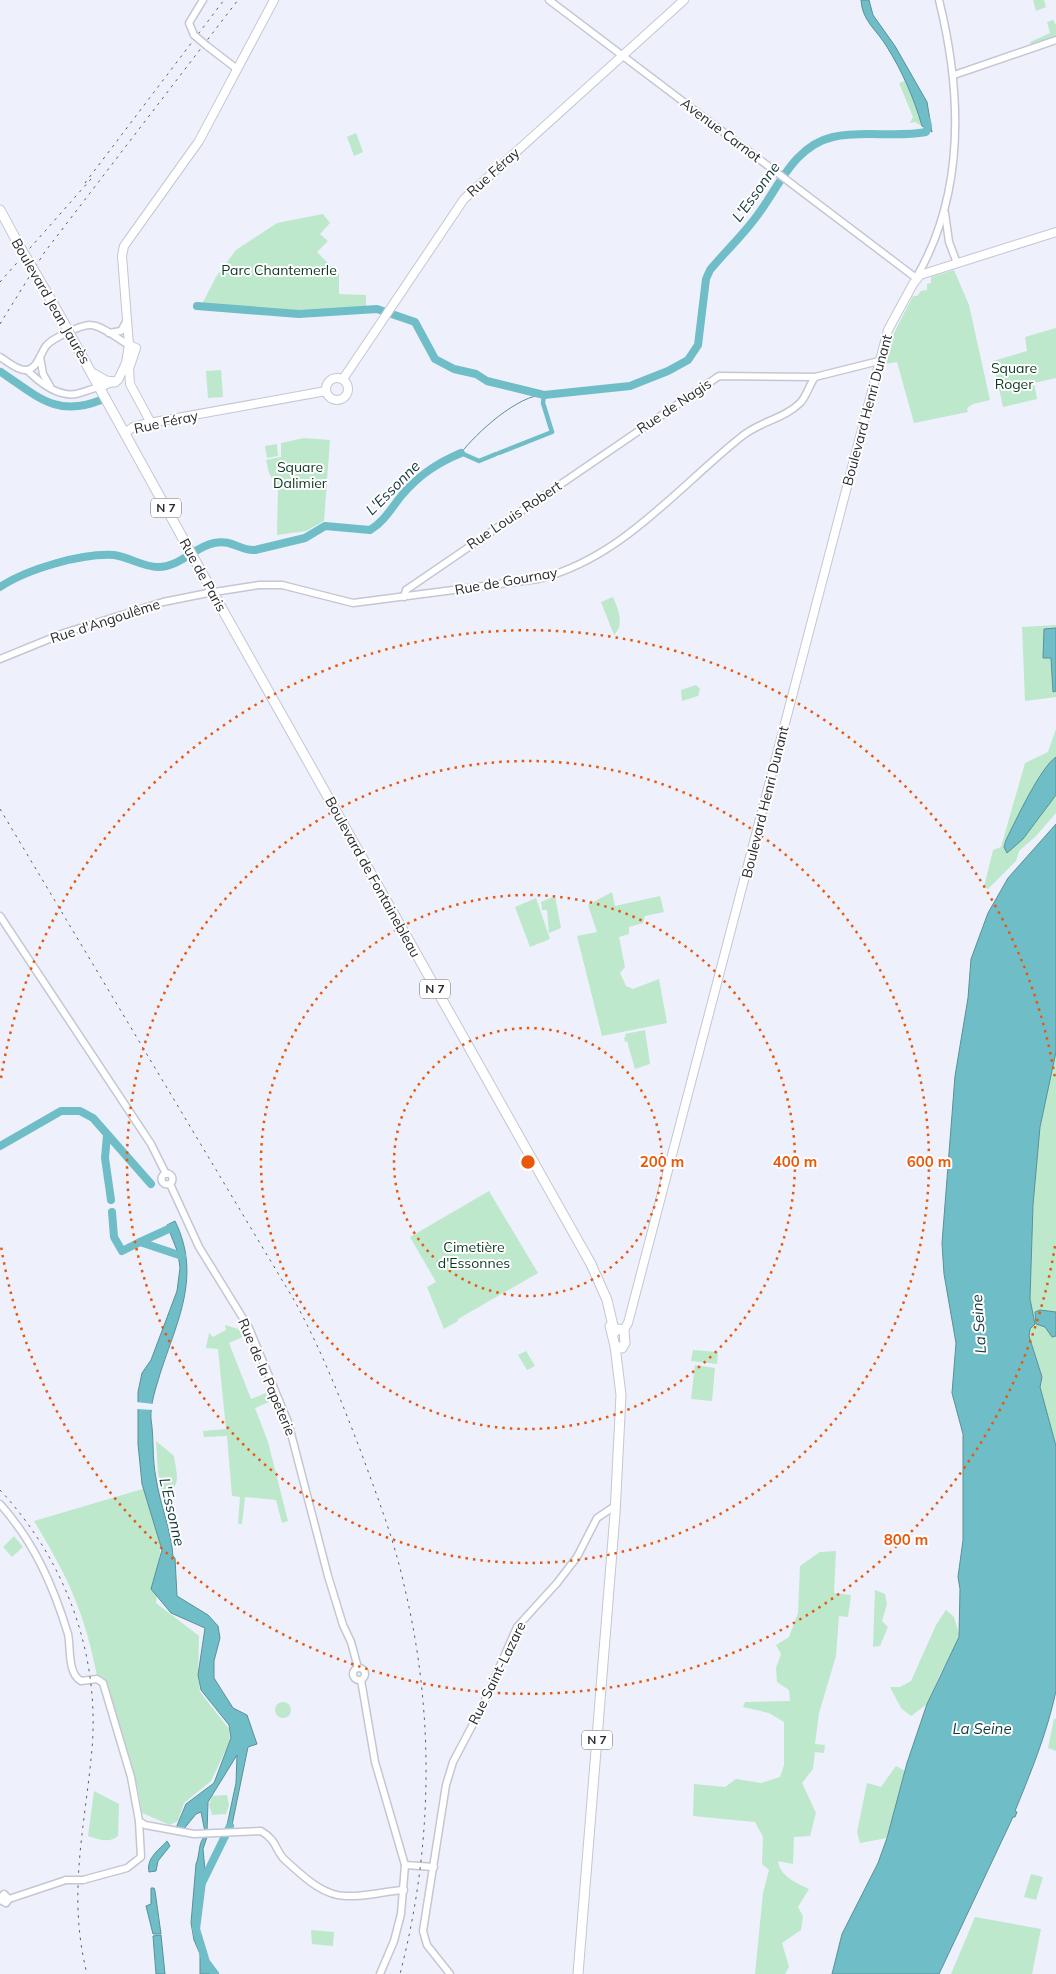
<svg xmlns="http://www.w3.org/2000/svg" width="1056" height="1974" font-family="Mulish,sans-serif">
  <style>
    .green { fill: #bde8cc }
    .water { fill: #6fbdc7; stroke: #5a9199 }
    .pier { fill: #eef0fc }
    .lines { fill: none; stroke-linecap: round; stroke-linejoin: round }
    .stream { stroke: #5a9199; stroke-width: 1 }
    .canal { stroke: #6fbdc7; stroke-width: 4.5 }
    .river { stroke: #6fbdc7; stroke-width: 8 }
    .tertiary-casing { stroke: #c4c7d3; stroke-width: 9 }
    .secondary-casing { stroke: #c4c7d3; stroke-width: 10 }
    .primary-casing { stroke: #c4c7d3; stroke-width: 11 }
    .tertiary { stroke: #fff; stroke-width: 6 }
    .secondary { stroke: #fff; stroke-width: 8 }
    .primary { stroke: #fff; stroke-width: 9 }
    .rail { stroke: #5e5f65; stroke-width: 1; stroke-dasharray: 2.5 5; stroke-linecap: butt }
    .tertiary-bridge-casing { stroke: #c4c7d3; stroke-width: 9; stroke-linecap: butt }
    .primary-bridge-casing { stroke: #c4c7d3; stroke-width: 11; stroke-linecap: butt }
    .tertiary-bridge { stroke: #fff; stroke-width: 6 }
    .primary-bridge { stroke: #fff; stroke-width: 9 }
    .ring { fill: none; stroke: #e8590c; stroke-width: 2.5; stroke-dasharray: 2.5 5 }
    .labels { text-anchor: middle; stroke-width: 4; stroke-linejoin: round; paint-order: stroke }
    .shield { fill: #fefefe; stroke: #6a6a6d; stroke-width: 1 }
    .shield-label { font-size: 12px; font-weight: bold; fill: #2a2b2f }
    .street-label { font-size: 14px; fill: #2a2b2f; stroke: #fefefe }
    .park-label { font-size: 14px; fill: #0b3821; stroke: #fefefe }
    .water-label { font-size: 15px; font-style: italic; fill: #11383c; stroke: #fefefe }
    .centre { fill: #e8590c; stroke: #fefefe; stroke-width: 2.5 }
    .ring-label { font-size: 15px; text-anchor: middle; font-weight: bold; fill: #e8590c; stroke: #fefefe; stroke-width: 4; stroke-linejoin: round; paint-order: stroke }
  </style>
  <rect width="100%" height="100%" fill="#eef0fc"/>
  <g class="green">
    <polygon points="1033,0 1044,0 1046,7 1036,11"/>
    <polygon points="1053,20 1056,25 1056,36 1031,44 1030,42 1050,33 1047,22"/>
    <polygon points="905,81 916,105 922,126 915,122 910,123 913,117 899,83"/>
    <polygon points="356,133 363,152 354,156 347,137"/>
    <polygon points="323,214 330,223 320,234 328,241 317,252 339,274 339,294 366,295 366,308 289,311 202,304 216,277 236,250 277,223"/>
    <polygon points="954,270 969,305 990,400 973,404 967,408 968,412 914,423 897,362 885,364 891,339 913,296 917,296 921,291 927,290 927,284 931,283 931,277"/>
    <polygon points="1056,328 1056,378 1034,383 1037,399 1003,407 993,361 1027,351 1025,337"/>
    <polygon points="221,370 223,397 208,398 206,371"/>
    <polygon points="304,438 330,440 324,521 306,531 277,535 278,488 269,473 266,460 281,457 281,443"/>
    <polygon points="277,444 278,456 267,458 265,446"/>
    <path d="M613,597C618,609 625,625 614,635L601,602Z"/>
    <polygon points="1056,625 1056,697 1025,701 1022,627"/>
    <polygon points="696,685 700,689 698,696 682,701 681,690"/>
    <polygon points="1056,729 1056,813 1036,836 1019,851 1016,861 988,889 984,887 993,850 1001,847 1025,763 1048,752"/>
    <polygon points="612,892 615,906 660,896 664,912 645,916 643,923 629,927 629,934 619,937 625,967 620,973 626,986 633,989 659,979 667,1023 602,1036 577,936 597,932 588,905"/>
    <polygon points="555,896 561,928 549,933 547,910 542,910 541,902"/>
    <polygon points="536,898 550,939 530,947 515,907"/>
    <polygon points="645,1030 650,1064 635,1069 627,1041 625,1042 624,1037 626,1037 625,1034"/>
    <polygon points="1056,1052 1056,1446 1040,1387 1042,1377 1029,1336 1030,1329 1035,1324 1030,1299 1033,1205 1040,1127"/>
    <polygon points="489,1191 538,1273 458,1319 458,1321 444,1329 427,1287 436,1282 410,1237"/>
    <polygon points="225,1325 238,1329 245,1336 229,1343 251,1399 266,1393 269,1402 255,1408 268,1442 288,1521 282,1523 276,1500 245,1497 242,1524 238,1524 240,1497 232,1496 227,1436 204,1437 203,1431 226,1429 218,1349 206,1348 209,1333 213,1337 226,1330"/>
    <polygon points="693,1350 718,1352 717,1364 691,1361"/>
    <polygon points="526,1351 535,1366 527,1370 518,1355"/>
    <polygon points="695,1365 715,1368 712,1401 691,1399"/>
    <path d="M156,1441L174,1456C177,1479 182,1482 164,1499L158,1473Z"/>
    <path d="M146,1488L161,1539L156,1603L199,1636L198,1676L200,1692L229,1729L230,1741L211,1781L184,1803L178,1821L170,1825L142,1813L138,1789L103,1677L97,1676C85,1613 67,1575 34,1521Z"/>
    <polygon points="14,1536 23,1547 12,1557 3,1547"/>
    <path d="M836,1551L834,1593L851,1595L848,1617L839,1616L836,1656L819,1713L815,1744L825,1745L824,1753L815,1752L813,1769L802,1783L816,1813L810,1836L794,1837L793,1864L778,1861C780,1877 797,1883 809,1889L798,1907L803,1916L801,1930L782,1943L789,1967L785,1974H755L763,1893L769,1870L762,1864L763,1837L755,1822L693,1816L694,1784L725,1787L736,1779L761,1783L780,1777L784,1765V1722L769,1713L743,1707L745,1702L790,1701L789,1690L777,1682L776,1668L781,1654L776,1645L789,1637L798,1613L800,1566L820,1552Z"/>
    <polygon points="875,1590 885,1594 887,1604 882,1621 888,1627 880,1646 873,1647"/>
    <polygon points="946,1610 954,1617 959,1634 957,1644 940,1674 927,1704 911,1716 901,1708 890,1687 900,1687 911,1681 936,1625"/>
    <circle cx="283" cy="1710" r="8"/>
    <polygon points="1054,1719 1056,1719 1056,1751 1048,1748"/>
    <polygon points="896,1766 905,1771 887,1838 860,1843 857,1832 867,1783 881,1787"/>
    <path d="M94,1791L119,1804L118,1836C109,1844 98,1839 88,1836Z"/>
    <polygon points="227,1795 229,1805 226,1814 212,1815 209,1805 212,1796"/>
    <polygon points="1031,1874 1043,1877 1036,1900 1024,1897"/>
    <polygon points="975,1917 1041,1929 1032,1974 951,1974"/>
    <polygon points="311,1930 334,1932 333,1946 312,1944"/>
  </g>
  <g class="water">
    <path d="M861,0H869L873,15L895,46L927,102L932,132L922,126C914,98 902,71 887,47C877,30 862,21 861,0Z"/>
    <polygon points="1056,628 1056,691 1053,692 1051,658 1043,658 1044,629"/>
    <path d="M1056,757V795L1023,839L1007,853L1004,847L1006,840C1016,820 1040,768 1056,757Z"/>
    <path d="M1056,824V1052L1040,1127L1033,1205L1030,1299L1035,1324L1030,1329L1029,1336L1042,1377L1040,1387L1056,1446V1691C1047,1733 1031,1772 1015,1811L1017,1812L1015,1817H1013L939,1974H832L842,1934L878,1863L887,1838L907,1763L927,1704L959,1637L960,1589L958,1577L963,1540V1434L952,1393L956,1343L944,1274L942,1243L955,1076L968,998L971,959L988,913L1008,878Z"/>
    <path d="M175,1221C202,1276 177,1321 160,1374C156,1388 150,1404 151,1419C154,1437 152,1459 156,1478C160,1505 171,1529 173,1556L175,1558L177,1596L208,1615L218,1626L220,1638L214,1661V1678L233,1708L247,1715L257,1744L248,1747L231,1830H226L236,1783L237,1755L208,1802L207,1832H205L201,1812L196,1814L183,1830L176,1828L186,1804L214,1783L231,1738L229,1725L201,1690L198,1675L205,1628L171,1613L151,1589L162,1550L142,1484L138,1444V1392L142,1373L151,1360L177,1291L180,1268L178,1253L167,1225Z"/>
    <polygon points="1040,1310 1056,1312 1056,1336 1052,1337 1045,1327 1036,1324 1035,1312"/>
    <path d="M204,1837H207L203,1849L205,1870L196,1927L206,1962L215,1974H200V1954L194,1940L191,1923L196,1864C200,1855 198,1844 204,1837Z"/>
    <path d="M167,1841L170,1846L158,1861L156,1871L149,1872C146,1858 159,1850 167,1841Z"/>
    <polygon points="151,1888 154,1888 155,1891 161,1934 153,1934 146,1906 151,1904"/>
    <polygon points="161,1935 165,1974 156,1974 153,1936"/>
  </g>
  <polygon class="pier" points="136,1402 154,1404 154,1410 136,1409"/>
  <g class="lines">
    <path class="stream" d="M461,453C476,433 519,394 544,395"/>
    <g class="canal">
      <polyline points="461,453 479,461 496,454"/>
      <polyline points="499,453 552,432 543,403 544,395"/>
    </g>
    <g class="river">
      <path d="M197,306L299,314L377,309L415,322L435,359L454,369L476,374L487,381L544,395L630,386L668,371L688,360L698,345L706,279L710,270C724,253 740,238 753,221C777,192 792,146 833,137C863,130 895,138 926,132L928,127L927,121"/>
      <path d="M1,372C37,396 56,418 101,400"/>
      <path d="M0,587C27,569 82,553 114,555C129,557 143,567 158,567C180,567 194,547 214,543C233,539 239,551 255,550L305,538L325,526L370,530C384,522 392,507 402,495C419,475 437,463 461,453"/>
      <polyline points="107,1135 105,1158 111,1200"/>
      <polyline points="0,1146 61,1111 80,1111 93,1118 151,1184"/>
      <polyline points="112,1212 114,1237 122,1251 140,1242 182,1256"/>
      <polyline points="140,1242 173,1227"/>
      <polyline points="202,1882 196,1929 206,1962 215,1974"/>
      <polyline points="202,1883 230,1826"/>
    </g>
    <g class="tertiary-casing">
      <g id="tertiary">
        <path d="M549,0L916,278C966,192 962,93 939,0"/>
        <polyline points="194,35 189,23 203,0"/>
        <polyline points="207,46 237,69"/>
        <polyline points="954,75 1056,40"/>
        <polyline points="945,213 949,242 957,263"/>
        <polyline points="109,333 121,331 126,322"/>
        <path d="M0,357C7,361 15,369 24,370C37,371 40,354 46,346C51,339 82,324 91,325C103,326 118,339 129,345"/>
        <polyline points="40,357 43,374 50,386"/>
        <path d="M27,370C39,382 57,397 76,394C84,392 91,389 99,387"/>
        <polyline points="404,597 406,590 719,376 815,377"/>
        <path d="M0,659L64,633L163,602L208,593L259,585H282L353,603L538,579C621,559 677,488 741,437C758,422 784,419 800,403C807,396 809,385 815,377L879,361"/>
        <polyline points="0,916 151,1144 166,1174"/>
        <circle cx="167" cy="1179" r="5.5"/>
        <polyline points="170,1184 199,1247 249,1328 288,1422 328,1576 343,1625 351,1642 358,1668"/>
        <path d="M0,1504C34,1542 53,1585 68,1634C71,1647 67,1673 81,1681L97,1679L103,1683L131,1777L139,1821L141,1857L127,1868L83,1880"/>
        <circle cx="359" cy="1674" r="6"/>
        <polyline points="361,1680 375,1762 405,1865 401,1914 394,1941 380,1974"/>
        <path d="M139,1821L145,1825L194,1834L261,1831C278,1841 275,1851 285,1860C302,1875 322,1896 346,1896C366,1897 385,1891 404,1890"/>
        <polyline points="405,1865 434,1867"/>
        <polyline points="0,1898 4,1894 9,1899 6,1903 0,1900"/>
        <polyline points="9,1899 66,1880"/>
        <polyline points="450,1974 427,1945 423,1931 446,1785 453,1762 482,1707 517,1627 557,1583 577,1557 597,1518 615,1506"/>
      </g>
    </g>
    <g class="secondary-casing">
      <g id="secondary">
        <polyline points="129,345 136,348 129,369 130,384 151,423"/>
        <circle cx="337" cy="389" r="11"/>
        <polyline points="343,379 464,199 684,0"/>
        <polyline points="99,387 118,380 126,363 129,345 122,256 124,246 199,141 274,0"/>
        <polyline points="125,433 133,427 144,424 326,391"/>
        <polyline points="624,1330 628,1323 888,330 913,284 920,275 1056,232"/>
      </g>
    </g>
    <g class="primary-casing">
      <g id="primary">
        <polyline points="0,210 20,247"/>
        <polyline points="40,281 64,323"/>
        <polyline points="73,340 217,600 591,1264 607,1300 614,1330"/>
        <polyline points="94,374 106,381 115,382"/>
        <polyline points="610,1326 615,1346 622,1348 625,1343 624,1330 617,1329 613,1334"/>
        <polyline points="578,1974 615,1514 621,1395 615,1346"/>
      </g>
    </g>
    <use href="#tertiary" class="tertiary"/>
    <use href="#secondary" class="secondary"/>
    <use href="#primary" class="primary"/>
    <g class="rail">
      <polyline points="85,183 224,0"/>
      <polyline points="0,282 91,179"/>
      <polyline points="0,324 44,253 238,0"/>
      <path d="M0,809L294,1300C321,1349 341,1400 361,1452C377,1496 394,1539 404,1585C435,1713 433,1847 400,1974"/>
      <path d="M0,1490C65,1560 100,1653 92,1749C85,1827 67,1895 87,1974"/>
    </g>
    <g class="tertiary-bridge-casing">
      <g id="tertiary-bridge">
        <polyline points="194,35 207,46"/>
        <polyline points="66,1880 83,1880"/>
      </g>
    </g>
    <g class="primary-bridge-casing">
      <g id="primary-bridge">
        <polyline points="20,247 40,281"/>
        <polyline points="64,323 73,340"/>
      </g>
    </g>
    <use href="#tertiary-bridge" class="tertiary-bridge"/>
    <use href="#primary-bridge" class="primary-bridge"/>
  </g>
  <g class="ring">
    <circle cx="528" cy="1162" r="134"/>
    <circle cx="528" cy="1162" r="267"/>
    <circle cx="528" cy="1162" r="401"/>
    <path d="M1055 1246A534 534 0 0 1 1 1246M1 1078A534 534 0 0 1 1055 1078"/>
  </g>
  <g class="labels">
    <g class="shield">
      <rect x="151" y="498.5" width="30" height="19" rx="4"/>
      <rect x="420" y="979.5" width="30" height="19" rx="4"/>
      <rect x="582" y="1730.5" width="30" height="19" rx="4"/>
    </g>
    <g class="shield-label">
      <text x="166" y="512">N 7</text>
      <text x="435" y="993">N 7</text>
      <text x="597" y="1744">N 7</text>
    </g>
    <g class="street-label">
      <text transform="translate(721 130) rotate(37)" y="5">Avenue Carnot</text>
      <text transform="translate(493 172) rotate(-42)" y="5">Rue Féray</text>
      <text transform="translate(51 301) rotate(60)" y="5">Boulevard Jean Jaurès</text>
      <text transform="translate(674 406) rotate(-34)" y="5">Rue de Nagis</text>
      <text transform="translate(867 410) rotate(-75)" y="5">Boulevard Henri Dunant</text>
      <text transform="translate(166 422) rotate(-12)" y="5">Rue Féray</text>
      <text transform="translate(514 515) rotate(-34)" y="5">Rue Louis Robert</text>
      <text transform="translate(203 575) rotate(61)" y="5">Rue de Paris</text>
      <text transform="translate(506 581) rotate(-10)" y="5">Rue de Gournay</text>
      <text transform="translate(105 621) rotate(-18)" y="5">Rue d'Angoulême</text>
      <text transform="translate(765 802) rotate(-76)" y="5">Boulevard Henri Dunant</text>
      <text transform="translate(373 877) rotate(61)" y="5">Boulevard de Fontainebleau</text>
      <text transform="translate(267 1377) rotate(67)" y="5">Rue de la Papeterie</text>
      <text transform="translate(497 1673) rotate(-64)" y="5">Rue Saint-Lazare</text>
    </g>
    <g class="park-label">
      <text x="279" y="275">Parc Chantemerle</text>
      <text x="1014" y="373">Square<tspan x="1014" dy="16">Roger</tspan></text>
      <text x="300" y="472">Square<tspan x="300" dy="16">Dalimier</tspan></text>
      <text x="474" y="1252">Cimetière<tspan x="474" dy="16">d'Essonnes</tspan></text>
    </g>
    <g class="water-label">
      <text transform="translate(756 192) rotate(-54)" y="5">L'Essonne</text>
      <text transform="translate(393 488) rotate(-45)" y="5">L'Essonne</text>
      <text transform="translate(979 1324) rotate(-94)" y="5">La Seine</text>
      <text transform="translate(172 1512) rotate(77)" y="5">L'Essonne</text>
      <text x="982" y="1734">La Seine</text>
    </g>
  </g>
  <circle cx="528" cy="1162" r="8" class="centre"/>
  <g class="ring-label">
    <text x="662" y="1167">200 m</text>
    <text x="795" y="1167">400 m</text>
    <text x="929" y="1167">600 m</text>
    <text x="906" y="1545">800 m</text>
  </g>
</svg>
